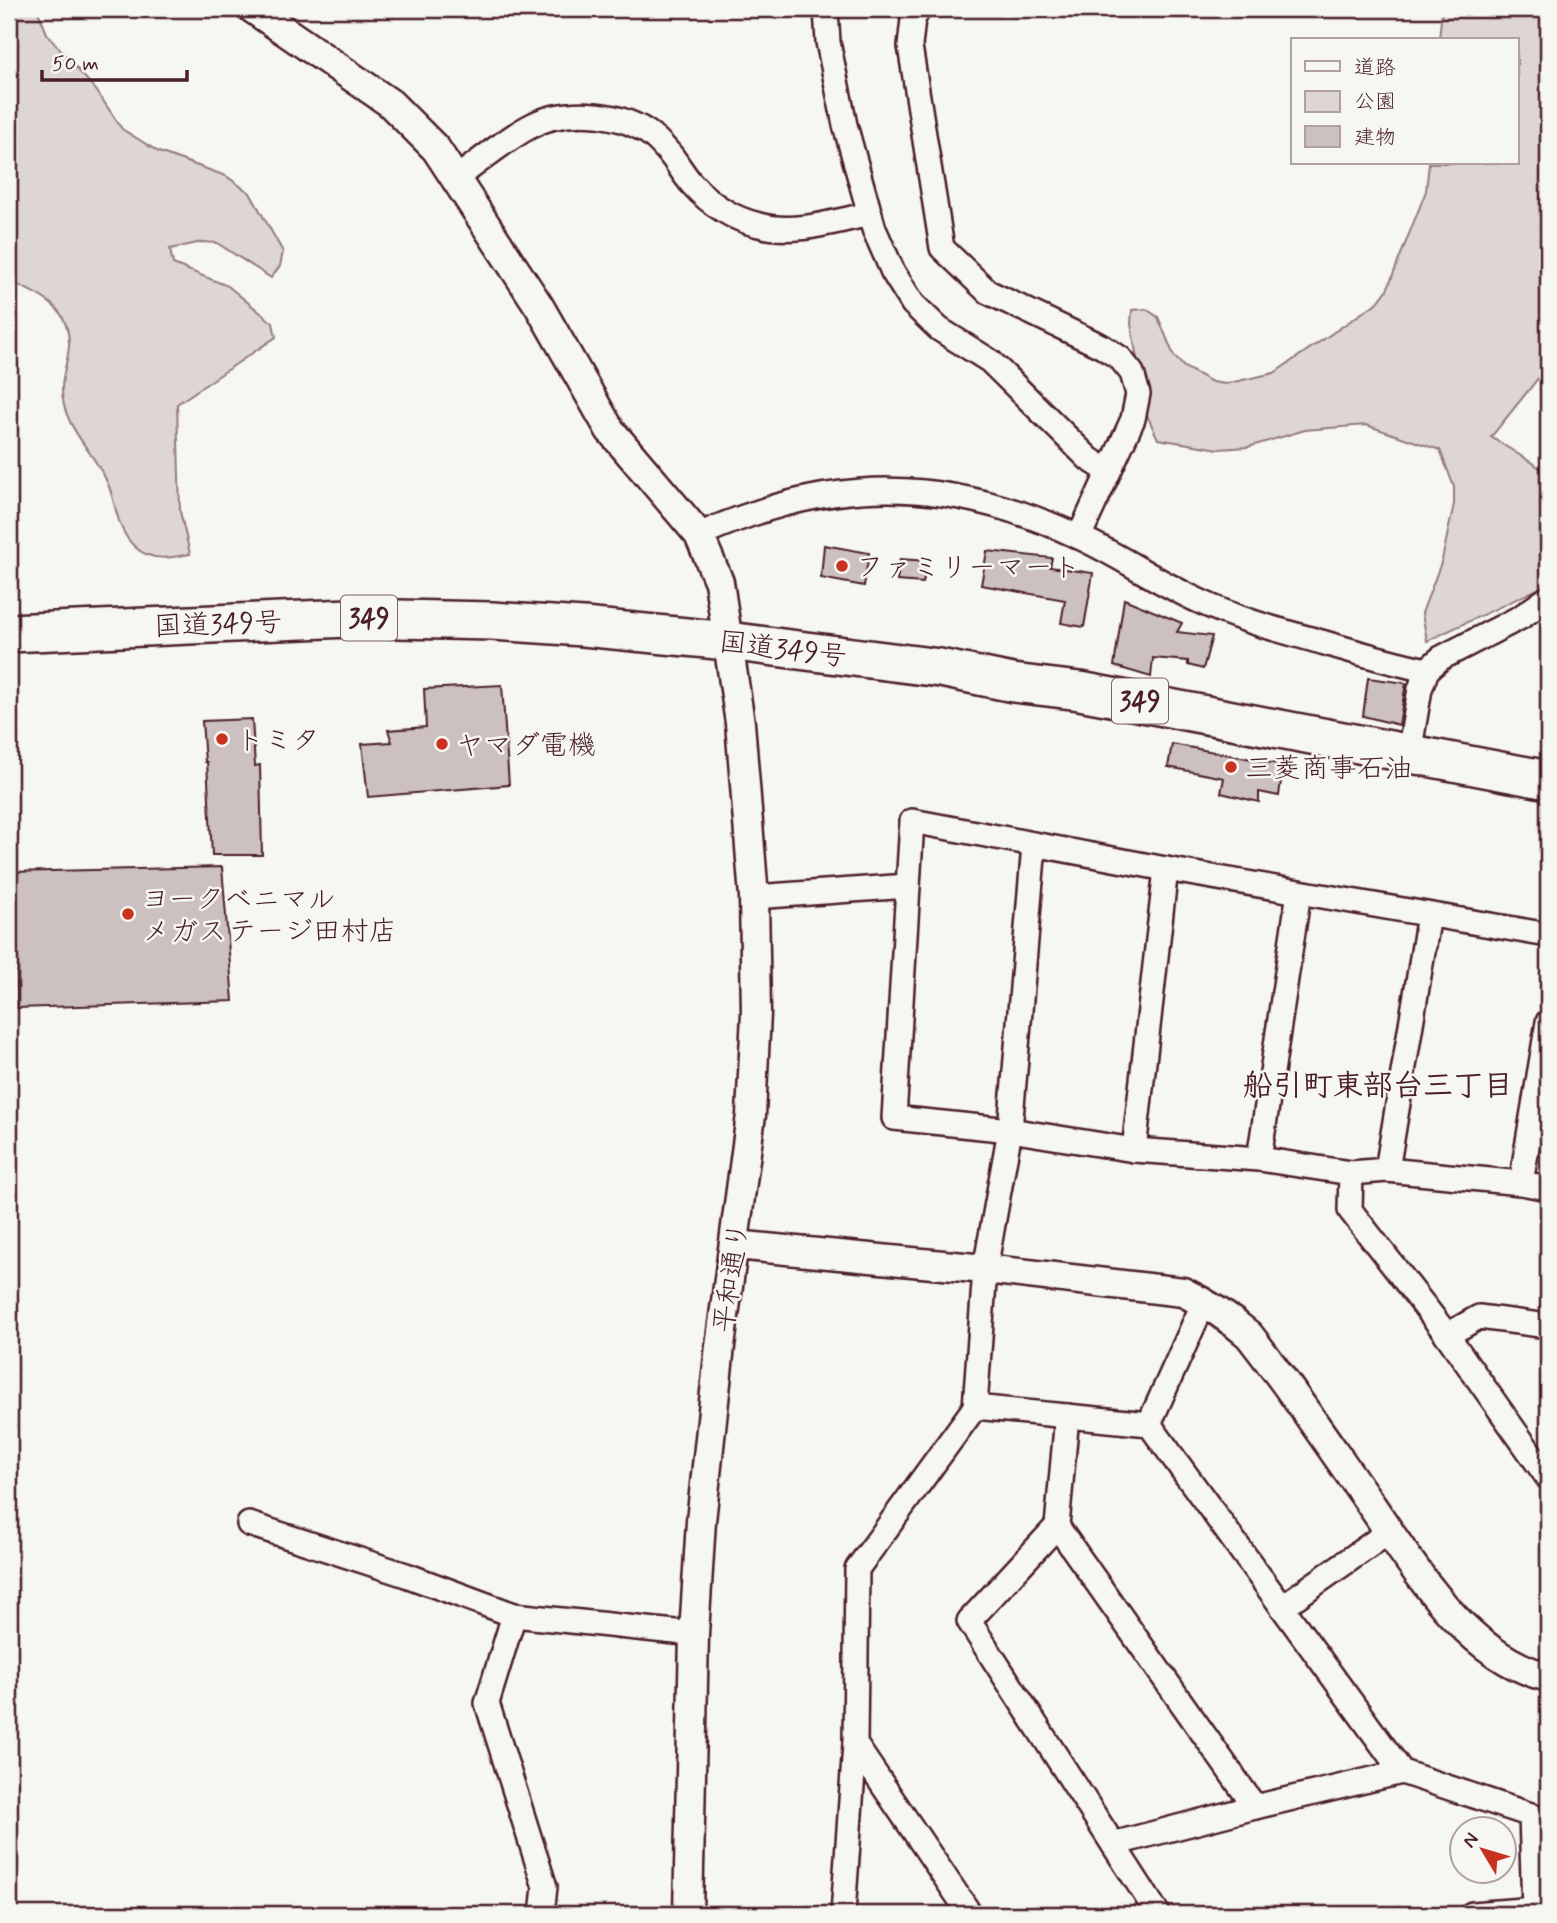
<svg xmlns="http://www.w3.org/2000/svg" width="1557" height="1923" font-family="Mynerve,'Klee One',sans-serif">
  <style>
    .green { fill: #ddd6d5; stroke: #947a80; stroke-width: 2 }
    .building { fill: #ccc1c0; stroke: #4a1f2b; stroke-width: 2 }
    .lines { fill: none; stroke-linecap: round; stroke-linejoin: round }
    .minor-casing { stroke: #4a1f2b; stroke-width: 28 }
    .tertiary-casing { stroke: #4a1f2b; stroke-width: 33 }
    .trunk-casing { stroke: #4a1f2b; stroke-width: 42 }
    .minor { stroke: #f6f6f2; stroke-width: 23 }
    .tertiary { stroke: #f6f6f2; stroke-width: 28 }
    .trunk { stroke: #f6f6f2; stroke-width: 37 }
    .poi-dot { fill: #c8321e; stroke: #f6f6f2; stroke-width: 2.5 }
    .labels { text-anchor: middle; stroke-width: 5; stroke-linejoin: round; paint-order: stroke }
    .shield { fill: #f6f6f2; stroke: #7e6067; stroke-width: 2 }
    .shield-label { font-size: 26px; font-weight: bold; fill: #4a1f2b }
    .poi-label { font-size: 28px; fill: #4a1f2b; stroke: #f6f6f2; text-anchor: start }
    .street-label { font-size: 28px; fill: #4a1f2b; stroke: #f6f6f2 }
    .neighbourhood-label { font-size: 30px; font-weight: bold; fill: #4a1f2b; stroke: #f6f6f2 }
  </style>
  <rect width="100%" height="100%" fill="#f6f6f2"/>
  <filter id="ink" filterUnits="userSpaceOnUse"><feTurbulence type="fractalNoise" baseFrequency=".0143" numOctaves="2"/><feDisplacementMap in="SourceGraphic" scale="14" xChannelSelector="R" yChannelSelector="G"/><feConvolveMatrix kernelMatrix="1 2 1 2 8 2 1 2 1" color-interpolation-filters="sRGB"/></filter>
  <g filter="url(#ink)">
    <g class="green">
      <path d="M9,9H37L48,36L96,90L122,129L159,152L226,176L250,193L283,252L280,266L271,278L217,243L202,242L170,249L173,264L228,286L273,323L276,337L177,404L180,511L190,554C171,558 151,562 135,547C116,529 117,506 108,484C94,451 61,426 62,388C63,362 76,349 64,320C56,300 26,290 9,280Z"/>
      <polygon points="1442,9 1548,9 1548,366 1491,437 1548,473 1548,580 1542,587 1427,641 1422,613 1442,560 1454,504 1454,487 1440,450 1366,425 1305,430 1248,447 1219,449 1158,439 1146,413 1131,324 1132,310 1146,309 1158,317 1174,356 1184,367 1212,382 1225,384 1274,373 1378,302 1387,290 1426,191 1429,163 1517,163 1517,40 1439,40"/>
    </g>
    <g class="building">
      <polygon points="824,545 869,553 864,586 821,578"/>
      <polygon points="987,551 1052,558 1050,567 1093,573 1084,627 1061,623 1065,600 981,585"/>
      <polygon points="900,559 927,561 923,583 897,581"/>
      <polygon points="1124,599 1182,623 1177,632 1212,636 1203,669 1188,665 1188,661 1153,658 1151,677 1114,666"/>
      <polygon points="1368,678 1406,683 1399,725 1363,716"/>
      <polygon points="502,685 509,785 368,797 362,744 392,742 388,730 426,727 424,689"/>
      <polygon points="252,719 255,766 260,765 262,855 212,855 207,762 205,762 202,721"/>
      <polygon points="1172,744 1283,765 1279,796 1259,792 1259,802 1221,793 1224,778 1168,767"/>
      <polygon points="222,867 233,1001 17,1008 15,936 9,936 9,872"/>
    </g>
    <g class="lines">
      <g class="minor-casing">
        <g id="minor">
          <polyline points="826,9 828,42 845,125 874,229 893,272 913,304 939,329 990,361 1089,459 1108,471"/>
          <polyline points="919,9 913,19 910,46 942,248 988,292 1103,347 1120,358 1132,373 1138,394 1133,419 1079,537"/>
          <path d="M455,179C479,162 503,141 529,127C563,108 615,111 647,132C655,137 664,147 670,154C678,164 684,175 692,184C710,204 733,219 759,225C795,235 835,221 870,214"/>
          <path d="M699,535C832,475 945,475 1077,536C1119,555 1157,582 1199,601C1239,620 1282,631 1325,643C1359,653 1392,663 1427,670"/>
          <polyline points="1409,754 1420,689 1427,670 1441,658 1521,617 1548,598"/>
          <polyline points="754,897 908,886"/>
          <polyline points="1548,935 1166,869 912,821 894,1118 1010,1130 1134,1150 1259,1159 1351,1173 1387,1170 1521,1183 1548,1188"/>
          <polyline points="1134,1150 1166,869"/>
          <polyline points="1259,1159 1299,892"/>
          <polyline points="1387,1170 1429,915"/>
          <polyline points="1351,1173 1350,1210 1447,1335 1548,1478"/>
          <polyline points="1521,1183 1548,1022"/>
          <polyline points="1447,1335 1479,1317 1548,1326"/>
          <polyline points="975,1407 1149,1424 1402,1772"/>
          <polyline points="1067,1416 1057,1526 969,1621 1158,1914"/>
          <polyline points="1149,1424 1204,1302"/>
          <polyline points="249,1524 406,1575 514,1615 694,1634"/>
          <polyline points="1057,1526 1255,1807"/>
          <polyline points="1282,1607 1390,1531"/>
          <polyline points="514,1615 487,1703 545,1887 542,1914"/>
          <polyline points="855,1744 970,1914"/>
          <polyline points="1113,1844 1255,1807 1402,1772 1531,1815 1534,1909"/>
          <polyline points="843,1914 855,1744 857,1569 975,1407 985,1269 1010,1130 1034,845"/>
          <polyline points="1472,1914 1548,1908"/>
        </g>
      </g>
      <g class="tertiary-casing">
        <g id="tertiary">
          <polyline points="253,9 390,103 436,149 539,306 610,430 699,535 719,582 740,723 754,897 756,1013 751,1115 720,1346 701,1521 694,1634 688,1914"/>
          <path d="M735,1245L985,1269L1183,1292C1208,1304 1228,1317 1249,1335C1290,1387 1327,1442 1365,1496C1411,1562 1464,1657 1548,1677"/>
        </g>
      </g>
      <g class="trunk-casing">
        <polyline id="trunk" points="9,633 349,618 492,621 583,627 728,641 940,668 1013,683 1080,691 1548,780"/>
      </g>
      <use href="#minor" class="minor"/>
      <use href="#tertiary" class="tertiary"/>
      <use href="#trunk" class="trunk"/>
    </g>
  </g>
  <g class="poi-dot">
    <circle cx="842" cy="566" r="7"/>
    <circle cx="222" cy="739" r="7"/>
    <circle cx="442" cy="744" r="7"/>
    <circle cx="1231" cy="767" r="7"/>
    <circle cx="128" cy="914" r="7"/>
  </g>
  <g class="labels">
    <g class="shield">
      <rect x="341" y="595.5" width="56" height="45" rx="5"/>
      <rect x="1112" y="678.5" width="56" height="45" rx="5"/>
    </g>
    <g class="shield-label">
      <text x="369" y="627">349</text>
      <text x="1140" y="710">349</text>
    </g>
    <g class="poi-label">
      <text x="856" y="576">ファミリーマート</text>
      <text x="236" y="749">トミタ</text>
      <text x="456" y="754">ヤマダ電機</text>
      <text x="1245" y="777">三菱商事石油</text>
      <text x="142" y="908">ヨークベニマル<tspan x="142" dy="32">メガステージ田村店</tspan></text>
    </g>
    <g class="street-label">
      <text transform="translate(218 623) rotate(-2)" y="10">国道349号</text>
      <text transform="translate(783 648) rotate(7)" y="10">国道349号</text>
      <text transform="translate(730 1277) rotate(-82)" y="10">平和通り</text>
    </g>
    <g class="neighbourhood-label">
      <text x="1378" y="1095">船引町東部台三丁目</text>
    </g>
  </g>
  <rect width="1557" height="1923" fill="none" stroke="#f6f6f2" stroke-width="35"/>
  <rect x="18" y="18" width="1522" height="1888" fill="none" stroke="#4a1f2b" stroke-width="2.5" filter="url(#ink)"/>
  <rect x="1291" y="38" width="228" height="126" fill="#f6f6f2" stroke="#b1a0a2" stroke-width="2"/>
  <rect x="1305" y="61" width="35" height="10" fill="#f6f6f2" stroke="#b1a0a2" stroke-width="2"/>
  <text x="1354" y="74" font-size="21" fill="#4a1f2b">道路</text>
  <rect x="1305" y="91" width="35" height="21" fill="#ddd6d5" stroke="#b1a0a2" stroke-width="2"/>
  <text x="1354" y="108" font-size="21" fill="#4a1f2b">公園</text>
  <rect x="1305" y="126" width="35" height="21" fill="#ccc1c0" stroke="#b1a0a2" stroke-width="2"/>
  <text x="1354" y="144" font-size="21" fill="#4a1f2b">建物</text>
  <g transform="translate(1483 1850) rotate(308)"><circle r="33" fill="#f6f6f2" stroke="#b1a0a2" stroke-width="2"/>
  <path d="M0-5L12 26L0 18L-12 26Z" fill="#c8321e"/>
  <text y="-10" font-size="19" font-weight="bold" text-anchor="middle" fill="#4a1f2b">N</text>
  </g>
  <path d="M42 70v10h145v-10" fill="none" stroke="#4a1f2b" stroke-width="3.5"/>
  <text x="52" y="70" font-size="21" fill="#4a1f2b" stroke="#f6f6f2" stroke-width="5" paint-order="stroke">50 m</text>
</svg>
